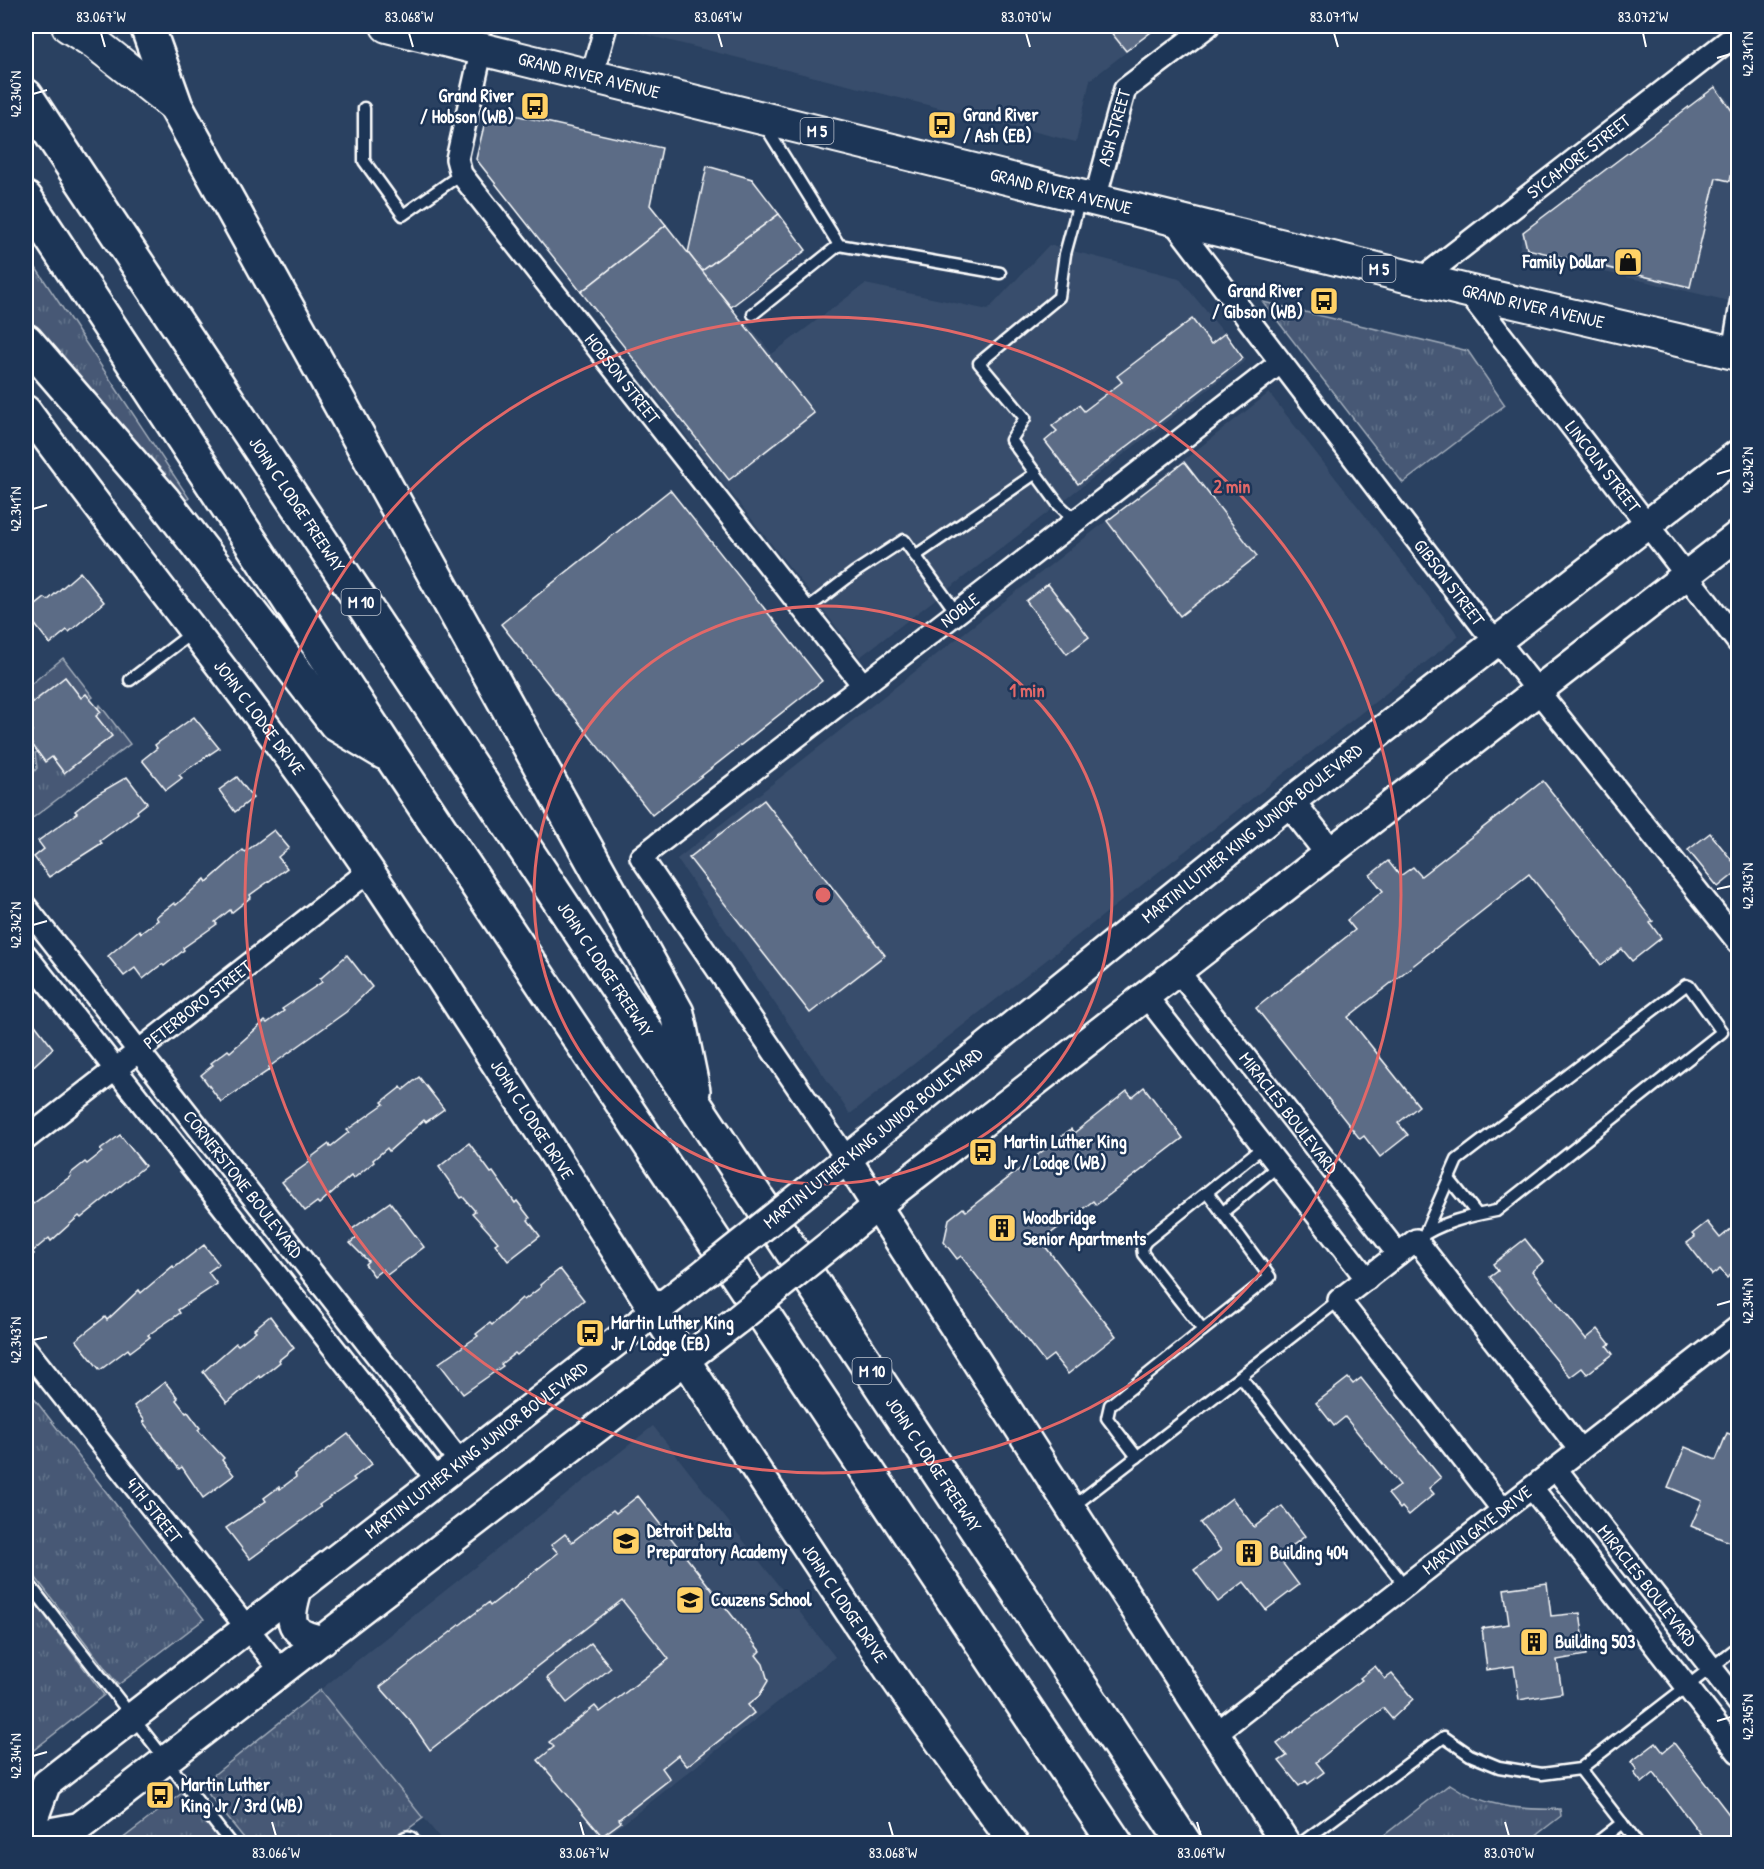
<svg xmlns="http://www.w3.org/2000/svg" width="1764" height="1869" font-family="'Patrick Hand',sans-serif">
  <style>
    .built { fill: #394e6c }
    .grass { fill: url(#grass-tufts); stroke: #a2acba; stroke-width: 1.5 }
    .building { fill: #5b6c86; stroke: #fff; stroke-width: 1.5 }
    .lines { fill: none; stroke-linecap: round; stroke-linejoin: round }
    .service-casing { stroke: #fff; stroke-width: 15 }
    .minor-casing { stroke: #fff; stroke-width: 26 }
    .secondary-casing { stroke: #fff; stroke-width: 33 }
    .primary-casing { stroke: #fff; stroke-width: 36 }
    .motorway-casing { stroke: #fff; stroke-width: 38 }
    .service { stroke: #1d3557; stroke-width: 10 }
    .minor { stroke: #1d3557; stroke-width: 21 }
    .secondary { stroke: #1d3557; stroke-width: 28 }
    .primary { stroke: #1d3557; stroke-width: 32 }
    .motorway { stroke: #1d3557; stroke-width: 33 }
    .secondary-bridge-casing { stroke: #fff; stroke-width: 33; stroke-linecap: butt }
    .secondary-bridge { stroke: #1d3557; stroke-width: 28 }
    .ticks { fill: none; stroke: #fff; stroke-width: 2 }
    .ring { fill: none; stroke: #e26868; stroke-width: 3 }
    .labels { text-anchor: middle; stroke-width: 5; stroke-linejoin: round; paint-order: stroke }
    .shield { fill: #1d3557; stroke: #bbc2cd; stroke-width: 1.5 }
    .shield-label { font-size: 16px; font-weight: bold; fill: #fff }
    .street-label { font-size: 18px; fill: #fff; stroke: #1d3557 }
    .poi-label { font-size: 18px; font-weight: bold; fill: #fff; stroke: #1d3557; text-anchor: start }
    .centre { fill: #e26868; stroke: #1d3557; stroke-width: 3 }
    .ring-label { font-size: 18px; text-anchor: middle; font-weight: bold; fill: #e26868; stroke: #1d3557; stroke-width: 5; stroke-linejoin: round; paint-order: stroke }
    .neatline { fill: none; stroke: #fff; stroke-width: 2 }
    .ticks-label { font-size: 15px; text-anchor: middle; fill: #fff }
  </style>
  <defs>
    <pattern id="grass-tufts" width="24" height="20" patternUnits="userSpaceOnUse" patternTransform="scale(1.5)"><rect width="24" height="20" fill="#465975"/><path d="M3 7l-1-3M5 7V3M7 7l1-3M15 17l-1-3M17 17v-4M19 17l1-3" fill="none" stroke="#62728a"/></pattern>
  </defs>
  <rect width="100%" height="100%" fill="#2a4161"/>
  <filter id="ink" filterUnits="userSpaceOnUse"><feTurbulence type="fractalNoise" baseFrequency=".0167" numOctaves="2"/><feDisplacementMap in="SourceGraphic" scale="12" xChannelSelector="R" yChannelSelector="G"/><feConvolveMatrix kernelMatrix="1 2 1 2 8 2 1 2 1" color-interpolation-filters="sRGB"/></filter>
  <g filter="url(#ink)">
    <g class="built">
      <polygon points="623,26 1160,26 1090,80 1076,142 623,29"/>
      <polygon points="1717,86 1738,113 1738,303 1519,252 1522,237"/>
      <polygon points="1049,245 1179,278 1246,360 860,657 651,391 743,318 772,354 865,284 988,310"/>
      <polygon points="1269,393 1459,636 850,1114 677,859"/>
      <polygon points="653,1426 835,1657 606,1837 610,1843 444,1843 320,1690"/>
    </g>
    <g class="grass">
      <polygon points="26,253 189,498 180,506 26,321"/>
      <polygon points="1263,302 1468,351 1505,405 1403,483"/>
      <polygon points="63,658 93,697 90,699 86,694 81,698 65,677 33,702 26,694 26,688"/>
      <polygon points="100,705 130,744 26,823 26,782 37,768 35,753 38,752 52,757 64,773"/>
      <polygon points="26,1388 204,1619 118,1685 26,1565"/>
      <polygon points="26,1590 104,1695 26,1756"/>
      <polygon points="320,1690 423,1818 389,1843 248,1843 201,1785"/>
      <path d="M1450,1784C1483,1807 1520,1810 1560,1809L1561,1816L1526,1843H1374Z"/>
      <polygon points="182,1793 222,1843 117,1843"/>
    </g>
    <g class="building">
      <polygon points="1106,26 1159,26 1126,51"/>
      <polygon points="1715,87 1738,119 1738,145 1730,181 1716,178 1690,287 1527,249 1523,232"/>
      <polygon points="488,109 662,148 650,205 666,225 581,292 476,159"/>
      <polygon points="707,166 752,179 779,214 702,271 688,253"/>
      <polygon points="779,214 806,250 731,307 702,271"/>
      <polygon points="666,225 814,413 729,480 581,292"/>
      <polygon points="1192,319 1211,344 1225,333 1243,358 1078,484 1045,441 1057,431 1052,426 1079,405 1084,411 1122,382 1117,376"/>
      <polygon points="1184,462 1257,556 1180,616 1107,521"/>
      <polygon points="670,490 822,681 652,815 501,624"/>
      <polygon points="80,572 104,602 69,632 67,630 50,644 26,613 45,598 48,600"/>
      <polygon points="1048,584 1089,637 1067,654 1026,601"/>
      <polygon points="65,677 81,698 86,694 101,712 96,716 112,736 64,773 52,757 45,762 26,736 32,731 26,723 26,708"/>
      <polygon points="194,717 219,748 179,775 182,778 166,790 142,760 157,748 155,745"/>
      <polygon points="127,777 147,803 137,811 138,813 100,841 102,843 49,877 34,857 44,849 38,841 77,813 75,811 94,796"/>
      <polygon points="237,777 253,798 235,812 219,790"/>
      <polygon points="1543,781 1653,921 1650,923 1661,938 1632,961 1622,949 1601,965 1529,874 1348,1017 1419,1106 1398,1123 1408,1135 1380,1157 1364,1136 1360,1139 1256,1008 1355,930 1347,920 1383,891 1370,875 1388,861 1400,876 1413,867 1421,876"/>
      <polygon points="764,800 885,955 810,1013 689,858"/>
      <polygon points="274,830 289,848 278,857 287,868 250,895 251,897 231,913 230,910 215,922 217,924 183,948 184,950 164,966 162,964 143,979 135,968 124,976 108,956 139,930 141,933 158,920 156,917 174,903 176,905 205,879 207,882 243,850 245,852"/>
      <polygon points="1710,833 1738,868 1738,871 1718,887 1688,850"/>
      <polygon points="347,955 372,987 346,1012 269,1067 271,1069 221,1102 201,1075 213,1065 211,1063 228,1050 230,1052 265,1021 267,1023 284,1011 282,1009 322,982 320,979"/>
      <polygon points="29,1017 53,1048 26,1073 26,1020"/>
      <polygon points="419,1077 444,1109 426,1122 424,1120 389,1151 387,1148 373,1160 374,1162 353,1179 351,1176 319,1204 317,1202 305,1211 282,1182 311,1161 309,1159 329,1144 330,1147 349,1132 347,1130 384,1104 382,1102 401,1087 403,1090"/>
      <polygon points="1144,1087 1183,1138 1096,1205 1093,1201 1045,1238 1044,1245 1116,1336 1068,1374 1053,1355 1044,1362 961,1256 957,1259 944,1242 949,1219 963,1208 966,1211 1071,1129 1074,1133 1127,1091 1132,1097"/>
      <polygon points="120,1135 145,1166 81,1218 79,1216 51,1241 49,1238 32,1252 34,1254 26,1260 26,1209 71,1176 70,1174 85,1162 87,1164 102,1152 100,1150"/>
      <polygon points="469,1143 491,1173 493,1172 515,1203 517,1201 530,1218 528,1220 540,1236 508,1261 495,1244 498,1242 472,1213 475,1211 463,1197 461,1198 439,1167"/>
      <polygon points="390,1202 424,1247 387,1275 383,1269 374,1276 365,1264 368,1261 350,1243 357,1237 351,1230"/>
      <polygon points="1707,1222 1720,1238 1738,1223 1738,1269 1727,1278 1720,1269 1712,1275 1687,1243 1695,1237 1692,1234"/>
      <polygon points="1525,1239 1543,1262 1532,1271 1586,1339 1598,1329 1610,1344 1607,1346 1613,1354 1587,1374 1582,1368 1570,1377 1490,1277 1498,1271 1493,1264"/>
      <polygon points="204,1245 219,1264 208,1272 217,1284 178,1310 180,1313 148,1335 150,1337 130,1352 128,1349 100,1370 76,1340 105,1317 107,1320 139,1290 141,1293 173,1266 174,1268"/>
      <polygon points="560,1269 584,1300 517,1355 515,1353 501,1364 503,1366 463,1394 439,1363 478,1336 476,1334 490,1323 492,1325 522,1298 524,1300 541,1287 540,1285"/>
      <polygon points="270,1316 294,1348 279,1360 280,1362 260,1378 259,1376 227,1403 203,1372 236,1343 238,1345 256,1331 254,1329"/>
      <polygon points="1348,1378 1353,1384 1361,1378 1441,1478 1429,1488 1434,1494 1409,1515 1402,1507 1400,1509 1388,1494 1400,1485 1345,1417 1334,1426 1316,1403"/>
      <polygon points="165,1382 178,1398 176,1400 186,1413 188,1412 200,1428 198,1430 224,1458 222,1460 234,1475 203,1498 182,1467 179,1469 143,1422 145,1421 134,1406"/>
      <polygon points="1727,1433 1738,1437 1738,1520 1729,1542 1691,1526 1702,1501 1668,1487 1685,1447 1716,1460"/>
      <polygon points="348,1434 372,1464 353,1478 355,1480 319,1505 321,1507 250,1559 226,1528 266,1501 264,1498 279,1487 280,1489 296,1477 295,1474"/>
      <polygon points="638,1496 760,1651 756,1655 763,1664 768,1681 759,1696 748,1705 754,1713 687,1766 678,1755 662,1768 670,1779 619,1819 621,1822 602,1836 538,1760 554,1747 549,1742 595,1706 600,1712 669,1659 622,1600 430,1750 410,1721 380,1687 488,1603 490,1606 558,1553 551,1545 565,1534 572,1542 613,1510 616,1513"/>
      <polygon points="1232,1498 1254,1527 1282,1506 1305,1536 1278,1557 1299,1585 1266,1610 1244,1582 1218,1602 1194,1570 1221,1550 1200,1523"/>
      <polygon points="1547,1583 1551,1616 1580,1613 1586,1655 1557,1660 1562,1693 1519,1700 1514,1666 1487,1670 1482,1628 1509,1624 1504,1589"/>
      <polygon points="591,1643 611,1668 567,1703 547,1678"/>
      <polygon points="1375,1666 1385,1679 1392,1674 1413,1699 1392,1719 1383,1708 1316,1762 1324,1772 1308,1784 1306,1781 1299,1786 1279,1761 1287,1756 1277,1744 1362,1680 1360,1678"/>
      <polygon points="1656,1743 1663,1752 1674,1743 1738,1826 1738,1844 1708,1844 1654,1773 1642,1783 1634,1773 1637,1770 1631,1762"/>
    </g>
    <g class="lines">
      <g class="service-casing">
        <g id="service">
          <polyline points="364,108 364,161 403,215 461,174"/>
          <polyline points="764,124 839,245 1000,273"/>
          <polyline points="753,314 839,245"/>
          <polyline points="1728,348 1738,289"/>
          <polyline points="1075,520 1058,504 1011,440 1025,418 979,363 1059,297 1065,254 1080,199"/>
          <polyline points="915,556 1036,473"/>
          <polyline points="804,611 855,572 904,540 956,612"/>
          <polyline points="130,680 193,632"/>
          <polyline points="1449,1179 1477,1214"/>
          <polyline points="1207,1192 1270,1277 1203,1330 1143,1254 1142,1247 1146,1241 1264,1146"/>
          <polyline points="1222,1213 1279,1165"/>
          <path d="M1416,1240C1439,1223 1469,1216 1496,1211L1722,1032L1689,986L1686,985L1457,1160L1425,1233"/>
          <polyline points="1241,1377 1405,1586"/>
          <polyline points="1137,1457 1107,1418 1110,1405 1203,1330"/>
          <polyline points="1071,1508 1339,1300"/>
          <polyline points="26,1580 231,1844"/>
          <polyline points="1580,1769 1638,1844"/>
          <polyline points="1300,1844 1444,1737 1470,1755 1499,1767 1542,1774 1580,1769 1738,1647"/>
          <polyline points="1595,1844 1622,1823"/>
        </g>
      </g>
      <g class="minor-casing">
        <g id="minor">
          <path id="s1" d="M482,48L457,159L461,174L863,685"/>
          <polyline points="592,75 606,26"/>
          <path id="s2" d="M1095,199L1125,89L1208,26"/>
          <path id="s3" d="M1170,217L1483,627L1498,641L1738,942"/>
          <path id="s4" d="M1420,280L1738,33"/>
          <path id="s5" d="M1467,291L1738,642"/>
          <path id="s6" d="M26,907L461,1463"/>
          <polyline points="26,955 438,1481"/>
          <path id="s7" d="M1178,971L1398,1254"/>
          <polyline points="1146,996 1367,1279"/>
          <path id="s8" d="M26,1139L369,871"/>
          <path id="s9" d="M848,1161L641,857L1280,363"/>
          <path id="s10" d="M26,1349L282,1672"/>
          <path id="s11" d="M1556,1469L1738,1702"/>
          <polyline points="1532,1488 1738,1752"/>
          <polyline points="1503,1510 1339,1300 1416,1240 1580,1450"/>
          <path id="s12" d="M1215,1734L1738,1327"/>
          <polyline points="408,1842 409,1844"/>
        </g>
      </g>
      <g class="secondary-casing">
        <g id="secondary">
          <path id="s13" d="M26,410C139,565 263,713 371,873C548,1137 712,1410 891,1673C931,1731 973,1787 1014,1844"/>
          <polyline points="1290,802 1330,853"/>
          <polyline points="848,1161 1286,1844"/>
          <path id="s14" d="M811,1188L1290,802L1738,454"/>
          <polyline points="841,1236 895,1191 1738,535"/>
          <path d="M297,1591C288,1622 289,1634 323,1640"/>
          <path id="s15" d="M27,1836L46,1784L706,1272"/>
          <polyline points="26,1837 79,1827 737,1320"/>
        </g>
      </g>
      <g class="primary-casing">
        <g id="primary">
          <polyline points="68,26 95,43 176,107"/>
          <path id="s16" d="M387,26L1467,291L1738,354"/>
        </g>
      </g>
      <g class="motorway-casing">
        <g id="motorway">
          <polyline points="147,26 176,107 677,1013 693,1091"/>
          <path id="s17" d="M26,96L1185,1844"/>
          <polyline points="26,199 392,757 1116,1844"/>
          <polyline points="26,341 164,501 336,724 385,753"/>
        </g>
      </g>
      <use href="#service" class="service"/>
      <use href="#minor" class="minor"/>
      <use href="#secondary" class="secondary"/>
      <use href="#primary" class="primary"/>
      <use href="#motorway" class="motorway"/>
      <g class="secondary-bridge-casing">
        <g id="secondary-bridge">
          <polyline points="706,1272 811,1188"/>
          <polyline points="737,1320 841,1236"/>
        </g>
      </g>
      <use href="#secondary-bridge" class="secondary-bridge"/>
    </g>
  </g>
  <path class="ticks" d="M101,33L105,47M409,33L413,47M718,33L722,47M1026,33L1030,47M1334,33L1338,47M1643,33L1646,47M1717,58L1731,54M33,94L47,90M1717,474L1731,470M33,509L47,505M1717,889L1731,886M33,925L47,921M1717,1305L1731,1301M33,1340L47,1337M1717,1721L1731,1717M33,1756L47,1752M272,1822L276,1836M580,1822L584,1836M889,1822L893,1836M1197,1822L1201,1836M1505,1822L1509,1836"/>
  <g class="ring">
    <circle cx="823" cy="895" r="289"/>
    <circle cx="823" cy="895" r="578"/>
  </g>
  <defs>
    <g id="bus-square" transform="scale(1.5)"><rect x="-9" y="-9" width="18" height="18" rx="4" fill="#ffd166" stroke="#1d3557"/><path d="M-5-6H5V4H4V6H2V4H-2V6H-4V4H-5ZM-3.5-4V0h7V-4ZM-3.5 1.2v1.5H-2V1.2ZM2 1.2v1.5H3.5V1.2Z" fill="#111"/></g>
    <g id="shop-square" transform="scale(1.5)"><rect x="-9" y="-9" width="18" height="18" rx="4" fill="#ffd166" stroke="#1d3557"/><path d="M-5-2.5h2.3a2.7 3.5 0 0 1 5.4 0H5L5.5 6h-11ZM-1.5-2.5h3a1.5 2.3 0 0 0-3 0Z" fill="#111"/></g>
    <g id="building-square" transform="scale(1.5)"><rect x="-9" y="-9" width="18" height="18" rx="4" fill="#ffd166" stroke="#1d3557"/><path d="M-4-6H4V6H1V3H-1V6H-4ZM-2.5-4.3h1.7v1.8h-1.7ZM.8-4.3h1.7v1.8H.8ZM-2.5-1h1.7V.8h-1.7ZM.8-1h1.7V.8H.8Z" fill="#111"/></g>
    <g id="school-square" transform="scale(1.5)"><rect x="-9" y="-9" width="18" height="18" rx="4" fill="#ffd166" stroke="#1d3557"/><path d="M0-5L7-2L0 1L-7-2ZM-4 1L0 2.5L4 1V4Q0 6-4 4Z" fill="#111"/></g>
  </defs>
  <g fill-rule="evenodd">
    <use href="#bus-square" x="535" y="106"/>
    <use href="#bus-square" x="942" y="125"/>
    <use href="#shop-square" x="1628" y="262"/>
    <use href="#bus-square" x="1324" y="301"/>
    <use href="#bus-square" x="983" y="1152"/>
    <use href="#building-square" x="1002" y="1228"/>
    <use href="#bus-square" x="590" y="1333"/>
    <use href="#school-square" x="626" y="1541"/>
    <use href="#building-square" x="1249" y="1553"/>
    <use href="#school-square" x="690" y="1600"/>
    <use href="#building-square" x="1534" y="1642"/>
    <use href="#bus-square" x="160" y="1795"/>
  </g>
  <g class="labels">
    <g class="shield">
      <rect x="800.5" y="118" width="33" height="26" rx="4.5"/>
      <rect x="1362.5" y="256" width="33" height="26" rx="4.5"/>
      <rect x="341.5" y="589" width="39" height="26" rx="4.5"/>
      <rect x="852.5" y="1358" width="39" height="26" rx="4.5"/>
    </g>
    <g class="shield-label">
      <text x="817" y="137">M 5</text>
      <text x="1379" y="275">M 5</text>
      <text x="361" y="608">M 10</text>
      <text x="872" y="1377">M 10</text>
    </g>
    <g class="street-label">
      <text dy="6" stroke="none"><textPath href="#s16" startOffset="208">GRAND RIVER AVENUE</textPath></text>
      <text dy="6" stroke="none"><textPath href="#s2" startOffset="74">ASH STREET</textPath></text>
      <text dy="6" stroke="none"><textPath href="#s4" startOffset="201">SYCAMORE STREET</textPath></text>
      <text dy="6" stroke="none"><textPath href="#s16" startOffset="694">GRAND RIVER AVENUE</textPath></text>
      <text dy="6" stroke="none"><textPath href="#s16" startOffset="1180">GRAND RIVER AVENUE</textPath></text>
      <text dy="6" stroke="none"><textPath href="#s1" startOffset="390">HOBSON STREET</textPath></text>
      <text dy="6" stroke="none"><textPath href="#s5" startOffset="222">LINCOLN STREET</textPath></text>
      <text dy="6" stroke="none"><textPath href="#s17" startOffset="490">JOHN C LODGE FREEWAY</textPath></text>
      <text dy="6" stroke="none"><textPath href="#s3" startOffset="460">GIBSON STREET</textPath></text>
      <text dy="6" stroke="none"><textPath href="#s9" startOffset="771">NOBLE</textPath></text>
      <text dy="6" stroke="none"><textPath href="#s13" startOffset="386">JOHN C LODGE DRIVE</textPath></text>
      <text dy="6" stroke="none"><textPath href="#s14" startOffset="566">MARTIN LUTHER KING JUNIOR BOULEVARD</textPath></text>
      <text dy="6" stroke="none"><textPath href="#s17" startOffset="1048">JOHN C LODGE FREEWAY</textPath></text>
      <text dy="6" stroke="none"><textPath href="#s8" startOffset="218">PETERBORO STREET</textPath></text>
      <text dy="6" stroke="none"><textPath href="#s7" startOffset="180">MIRACLES BOULEVARD</textPath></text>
      <text dy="6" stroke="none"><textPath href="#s13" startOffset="872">JOHN C LODGE DRIVE</textPath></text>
      <text transform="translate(873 1138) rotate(-39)" y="6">MARTIN LUTHER KING JUNIOR BOULEVARD</text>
      <text dy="6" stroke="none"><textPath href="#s6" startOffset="352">CORNERSTONE BOULEVARD</textPath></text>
      <text dy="6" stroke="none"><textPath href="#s15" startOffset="600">MARTIN LUTHER KING JUNIOR BOULEVARD</textPath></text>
      <text dy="6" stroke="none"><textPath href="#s17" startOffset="1642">JOHN C LODGE FREEWAY</textPath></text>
      <text dy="6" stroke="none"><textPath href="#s10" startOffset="206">4TH STREET</textPath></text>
      <text dy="6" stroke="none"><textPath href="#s12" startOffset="332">MARVIN GAYE DRIVE</textPath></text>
      <text dy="6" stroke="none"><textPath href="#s11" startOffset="148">MIRACLES BOULEVARD</textPath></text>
      <text dy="6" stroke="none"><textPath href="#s13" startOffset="1448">JOHN C LODGE DRIVE</textPath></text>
    </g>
    <g class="poi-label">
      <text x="514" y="102" text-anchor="end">Grand River<tspan x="514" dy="21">/ Hobson (WB)</tspan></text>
      <text x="963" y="121">Grand River<tspan x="963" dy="21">/ Ash (EB)</tspan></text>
      <text x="1607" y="268" text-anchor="end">Family Dollar</text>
      <text x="1303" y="297" text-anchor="end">Grand River<tspan x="1303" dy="21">/ Gibson (WB)</tspan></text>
      <text x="1004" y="1148">Martin Luther King<tspan x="1004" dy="21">Jr / Lodge (WB)</tspan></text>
      <text x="1023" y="1224">Woodbridge<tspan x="1023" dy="21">Senior Apartments</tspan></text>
      <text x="611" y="1329">Martin Luther King<tspan x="611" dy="21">Jr / Lodge (EB)</tspan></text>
      <text x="647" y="1537">Detroit Delta<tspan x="647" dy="21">Preparatory Academy</tspan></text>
      <text x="1270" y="1559">Building 404</text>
      <text x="711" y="1606">Couzens School</text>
      <text x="1555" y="1648">Building 503</text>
      <text x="181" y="1791">Martin Luther<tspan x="181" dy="21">King Jr / 3rd (WB)</tspan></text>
    </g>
  </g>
  <circle cx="823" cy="895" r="9" class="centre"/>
  <g class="ring-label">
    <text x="1232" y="493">2 min</text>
    <text x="1027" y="697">1 min</text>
  </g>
  <rect width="1764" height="1869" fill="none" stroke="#1d3557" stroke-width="66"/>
  <rect x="33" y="33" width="1698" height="1803" class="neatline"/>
  <g class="ticks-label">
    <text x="101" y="22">83.067°W</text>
    <text x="409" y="22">83.068°W</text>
    <text x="718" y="22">83.069°W</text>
    <text x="1026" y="22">83.070°W</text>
    <text x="1334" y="22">83.071°W</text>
    <text x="1643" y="22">83.072°W</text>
    <text transform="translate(1748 54) rotate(-90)" y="5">42.341°N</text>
    <text transform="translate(16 94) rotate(-90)" y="5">42.340°N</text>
    <text transform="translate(1748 470) rotate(-90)" y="5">42.342°N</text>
    <text transform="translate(16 509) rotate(-90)" y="5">42.341°N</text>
    <text transform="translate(1748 886) rotate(-90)" y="5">42.343°N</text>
    <text transform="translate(16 925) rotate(-90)" y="5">42.342°N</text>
    <text transform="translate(1748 1301) rotate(-90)" y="5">42.344°N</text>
    <text transform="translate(16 1340) rotate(-90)" y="5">42.343°N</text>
    <text transform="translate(1748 1717) rotate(-90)" y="5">42.345°N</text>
    <text transform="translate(16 1756) rotate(-90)" y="5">42.344°N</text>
    <text x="276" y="1858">83.066°W</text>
    <text x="584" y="1858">83.067°W</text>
    <text x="893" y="1858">83.068°W</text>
    <text x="1201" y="1858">83.069°W</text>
    <text x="1509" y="1858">83.070°W</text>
  </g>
</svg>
